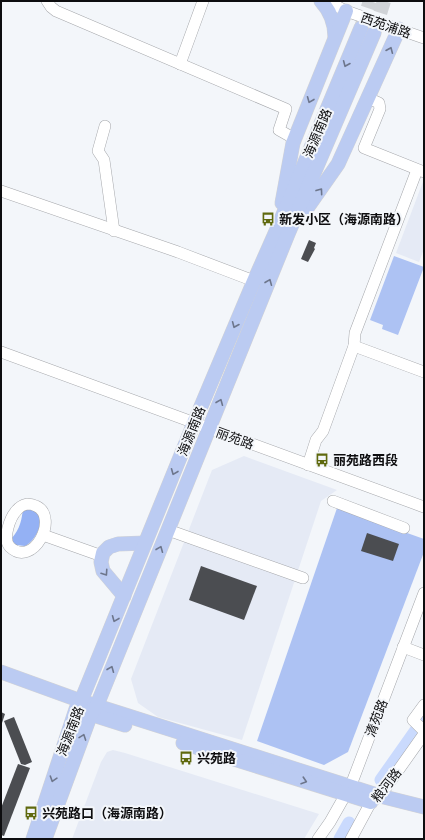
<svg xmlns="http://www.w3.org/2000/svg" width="425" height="840" font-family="'Space Grotesk','Noto Sans SC',sans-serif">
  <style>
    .built { fill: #e5eaf5 }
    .green { fill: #adc2f3 }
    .forest { fill: #94b1f4 }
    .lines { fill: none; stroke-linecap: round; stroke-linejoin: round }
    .river { stroke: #cadafd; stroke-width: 13 }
    .building { fill: #4b4d51 }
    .major-tunnel { stroke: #d0d3d7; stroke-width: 14; stroke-dasharray: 14 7; stroke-linecap: butt }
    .minor-casing { stroke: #a5a7ab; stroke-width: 12 }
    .major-casing { stroke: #d3d3d4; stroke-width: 15 }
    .minor { stroke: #fff; stroke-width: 11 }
    .major { stroke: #bbcbf2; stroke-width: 14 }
    .oneway { stroke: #6d768c }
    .labels { text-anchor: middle; stroke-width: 4; stroke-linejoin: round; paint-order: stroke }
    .street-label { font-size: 13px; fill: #0d0d0f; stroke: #f3f6fa }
    .poi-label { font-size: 13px; font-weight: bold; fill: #0d0d0f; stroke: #f3f6fa; text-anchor: start }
  </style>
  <rect width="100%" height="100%" fill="#f3f6fa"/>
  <g class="built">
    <polygon points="424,179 424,249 419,262 396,253"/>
    <polygon points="244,456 337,490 321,501 242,740 158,717 138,703 131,679 212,470"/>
    <polygon points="113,750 125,753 319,814 304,839 72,839 101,762 107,752"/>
  </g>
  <g class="green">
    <polygon points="394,256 424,267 398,335 382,329 383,325 370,320"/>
    <polygon points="337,508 424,539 424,552 348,752 324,765 257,741"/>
  </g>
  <path class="forest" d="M23,508C25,508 30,508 32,509C48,517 37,540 25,546L16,545L13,542L12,538C20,529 22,519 23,508Z"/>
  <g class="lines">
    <g class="river">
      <polyline points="381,780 424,719"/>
      <polyline points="340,839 349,823"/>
    </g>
  </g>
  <g class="building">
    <polygon points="309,240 316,243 314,248 315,249 308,262 301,259"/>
    <polygon points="367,533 399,544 393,561 361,551"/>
    <polygon points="201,566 257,586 244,620 189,600"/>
    <polygon points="1,712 5,714 1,726"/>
    <polygon points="14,717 32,762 25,765 21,764 4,721"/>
    <polygon points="18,764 30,768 4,836 1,835 1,808"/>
  </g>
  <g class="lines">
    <g class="major-tunnel">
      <polyline points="361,28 370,1"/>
      <polyline points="374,33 384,1"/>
    </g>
    <g class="minor-casing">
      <g id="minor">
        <polyline points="47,1 51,7 56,11 286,109 279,130 295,139"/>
        <polyline points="327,1 346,11 424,38"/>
        <polyline points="180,64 203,1"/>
        <polyline points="368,98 379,103 380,109 364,148 424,172"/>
        <polyline points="105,126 98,151 104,160 114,231"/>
        <polyline points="1,191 178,252 254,281"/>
        <polyline points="354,346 424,372"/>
        <polyline points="1,352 424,507"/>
        <polyline points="308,465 316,440 323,431 354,346 355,333 417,170"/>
        <polyline points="333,501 404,528"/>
        <path d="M27,504C30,504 34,505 36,506C60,517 33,569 10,547C2,539 10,517 17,510C20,506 23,505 27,504Z"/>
        <polyline points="168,530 303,578"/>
        <polyline points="43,535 102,556"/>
        <polyline points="403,647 424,655"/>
        <polyline points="424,705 413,720 424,731"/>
        <polyline points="318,839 330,822 351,785 424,593"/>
        <polyline points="351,839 371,802 380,796 424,734"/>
      </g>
    </g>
    <g class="major-casing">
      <g id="major">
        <path d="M321,1C331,12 335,23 335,37"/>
        <polyline points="282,203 293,143 346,11"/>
        <polyline points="303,214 338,164 399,29"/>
        <polyline points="124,596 103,571 101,562 103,553 109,547 118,544 145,543"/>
        <polyline points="1,672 81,701 122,714 380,796 424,807"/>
        <polyline points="84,712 125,725"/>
        <polyline points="183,743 371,802"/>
        <polyline points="33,839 76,709 81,701 194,423 254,281 277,229 361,28"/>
        <polyline points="45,839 91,714 97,705 288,234 374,33"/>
      </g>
    </g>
    <use href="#minor" class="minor"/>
    <use href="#major" class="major"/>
  </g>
  <defs><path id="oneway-chevron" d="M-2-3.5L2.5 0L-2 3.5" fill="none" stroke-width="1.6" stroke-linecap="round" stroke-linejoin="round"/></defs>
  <g class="oneway">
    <use href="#oneway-chevron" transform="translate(390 50) rotate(-67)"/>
    <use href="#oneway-chevron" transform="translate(346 64) rotate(113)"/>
    <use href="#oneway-chevron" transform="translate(310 100) rotate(112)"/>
    <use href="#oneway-chevron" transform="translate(320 191) rotate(-54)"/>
    <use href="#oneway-chevron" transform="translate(269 282) rotate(-68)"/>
    <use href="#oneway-chevron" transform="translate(235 325) rotate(113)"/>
    <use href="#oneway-chevron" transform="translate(220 402) rotate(-68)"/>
    <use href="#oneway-chevron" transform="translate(174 472) rotate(112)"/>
    <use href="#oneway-chevron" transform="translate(160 549) rotate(-68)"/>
    <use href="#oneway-chevron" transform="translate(105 573) rotate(56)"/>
    <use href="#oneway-chevron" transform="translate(115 619) rotate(112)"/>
    <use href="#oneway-chevron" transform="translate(111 669) rotate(-68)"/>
    <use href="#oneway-chevron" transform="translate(83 737) rotate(-70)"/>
    <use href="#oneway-chevron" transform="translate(53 779) rotate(108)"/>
    <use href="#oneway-chevron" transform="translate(304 781) rotate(18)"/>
  </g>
  <defs>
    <g id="bus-bare" transform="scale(1.08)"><path d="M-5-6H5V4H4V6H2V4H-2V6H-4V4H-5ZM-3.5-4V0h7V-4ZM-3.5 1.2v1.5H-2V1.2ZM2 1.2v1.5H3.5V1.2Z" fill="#5f690e" stroke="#f3f6fa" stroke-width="2.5" paint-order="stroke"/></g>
  </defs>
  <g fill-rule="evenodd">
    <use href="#bus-bare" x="268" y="219"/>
    <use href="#bus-bare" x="322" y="460"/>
    <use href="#bus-bare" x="186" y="758"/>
    <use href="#bus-bare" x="31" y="813"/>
  </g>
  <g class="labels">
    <g class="street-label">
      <text transform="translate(386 25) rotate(19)" y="5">西苑浦路</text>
      <text transform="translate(317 133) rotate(-67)" y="5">海源南路</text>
      <text transform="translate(191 431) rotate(-68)" y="5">海源南路</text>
      <text transform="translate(235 438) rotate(20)" y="5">丽苑路</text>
      <text transform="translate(376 718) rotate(-69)" y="5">清苑路</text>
      <text transform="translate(70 731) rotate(-69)" y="5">海源南路</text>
      <text transform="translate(386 785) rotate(-52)" y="5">粮河路</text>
    </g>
    <g class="poi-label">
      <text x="279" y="224">新发小区（海源南路）</text>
      <text x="333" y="465">丽苑路西段</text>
      <text x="197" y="763">兴苑路</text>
      <text x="42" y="818">兴苑路口（海源南路）</text>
    </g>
  </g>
  <rect width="425" height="840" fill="none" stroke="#0d0d0f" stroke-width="4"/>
</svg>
